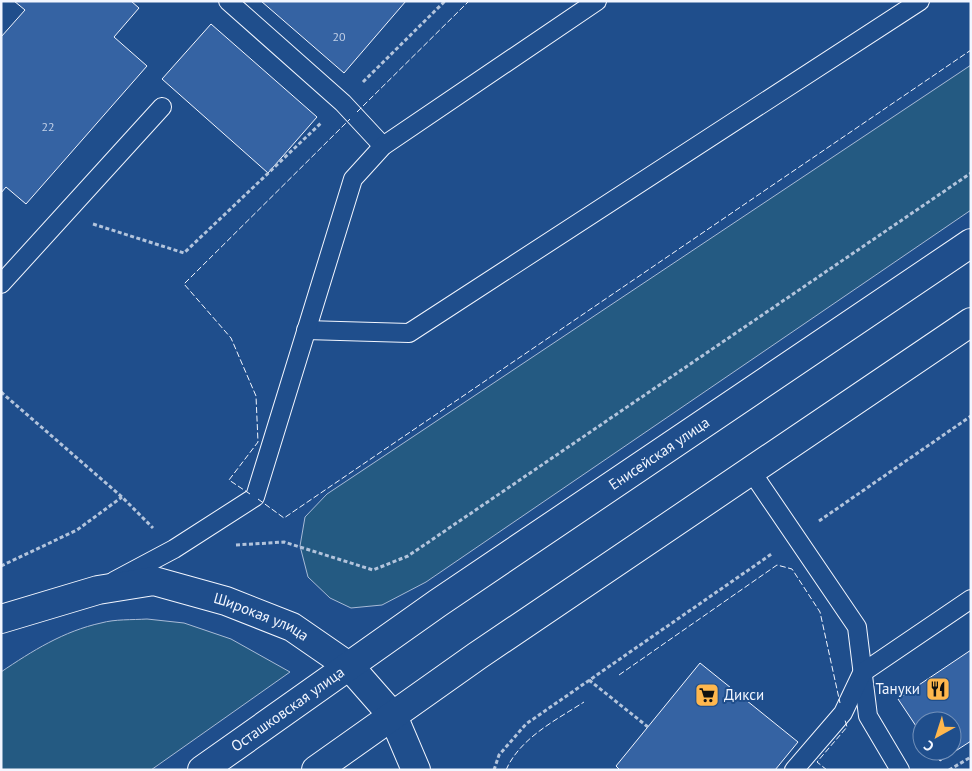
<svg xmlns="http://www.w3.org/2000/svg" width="972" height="771" font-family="'PT Sans',sans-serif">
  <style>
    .green { fill: #245a82; stroke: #a8bbd7 }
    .building { fill: #3563a3; stroke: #f2f6ff }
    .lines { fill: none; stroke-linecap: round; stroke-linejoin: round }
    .service-casing { stroke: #f2f6ff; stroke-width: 20 }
    .secondary-casing { stroke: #f2f6ff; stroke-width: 30 }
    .path { stroke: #b3c4dc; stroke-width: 3; stroke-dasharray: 4 2.5; stroke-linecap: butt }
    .service { stroke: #1f4e8c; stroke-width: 18 }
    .secondary { stroke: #1f4e8c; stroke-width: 28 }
    .fence { stroke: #f2f6ff; stroke-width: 1; stroke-dasharray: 6 2.5; stroke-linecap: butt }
    .labels { text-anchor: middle; stroke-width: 4; stroke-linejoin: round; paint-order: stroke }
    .number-label { font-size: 12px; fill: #c3d1e8 }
    .street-label { font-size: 15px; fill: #f2f6ff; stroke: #1f4e8c }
    .poi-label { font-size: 15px; fill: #f2f6ff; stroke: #1f4e8c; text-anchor: end }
  </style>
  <rect width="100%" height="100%" fill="#1f4e8c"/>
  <g class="green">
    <polygon points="971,65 971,210 426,582 382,605 351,608 330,598 308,577 300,546 305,517 327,494"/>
    <path d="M147,619L184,623L231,639L290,672L151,770H1V672C32,651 64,631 101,623C115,619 132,620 147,619Z"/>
  </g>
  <g class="building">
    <polygon points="14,1 131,1 139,8 114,37 147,66 26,204 6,187 1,193 1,37 25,10"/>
    <polygon points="261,1 406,1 344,73"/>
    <polygon points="211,24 317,117 268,173 162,79"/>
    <polygon points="971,650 971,741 940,761 933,751 952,751 952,721 922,721 922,735 898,699"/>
    <polygon points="700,663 798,742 775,770 620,770 616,766"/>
  </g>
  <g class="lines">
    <g class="service-casing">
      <g id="service">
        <polyline points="228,1 343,103 383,146"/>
        <polyline points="1,284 162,107"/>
        <polyline points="306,330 409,333 920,1"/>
        <polyline points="751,471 857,627 868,716 900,770"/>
        <polyline points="114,581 174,549 255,497 353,179 383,146 597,1"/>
        <polyline points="794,770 843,713 862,673 971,599"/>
      </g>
    </g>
    <g class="secondary-casing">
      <g id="secondary">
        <path id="s1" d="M1,619L98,590L154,581L226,601L292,627L350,667L393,716L416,770"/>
        <path id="s2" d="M202,770L438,603L971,243"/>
        <polyline points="316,770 477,656 971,322"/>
      </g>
    </g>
    <g class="path">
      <polyline points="363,82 445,1"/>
      <polyline points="93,224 184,253 321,123"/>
      <polyline points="1,392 122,497 153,528"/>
      <polyline points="819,521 971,416"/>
      <polyline points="236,545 284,542 373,570 408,556 971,173"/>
      <polyline points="1,566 77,530 122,497"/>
      <polyline points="589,680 648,727"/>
      <polyline points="494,770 499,755 526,724 773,553"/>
      <polyline points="949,770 971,757"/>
    </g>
    <use href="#service" class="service"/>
    <use href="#secondary" class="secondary"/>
    <g class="fence">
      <polyline points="814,1 815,1"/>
      <polyline points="357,112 469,1"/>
      <polyline points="250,494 229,480 258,442 256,396 231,338 184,284 350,119"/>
      <polyline points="258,499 284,518 971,50"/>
      <polyline points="619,675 777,565 792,569 820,612 840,703"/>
      <path d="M506,770C520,738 556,720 584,702"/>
      <polyline points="827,770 817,762 847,727 845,720"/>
    </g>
  </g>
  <defs>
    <g id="restaurant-square" transform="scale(1.25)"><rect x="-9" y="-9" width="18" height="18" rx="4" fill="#ffb74d" stroke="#1f4e8c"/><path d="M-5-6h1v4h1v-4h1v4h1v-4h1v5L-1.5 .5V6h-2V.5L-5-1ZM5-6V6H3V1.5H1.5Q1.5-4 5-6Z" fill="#111"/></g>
    <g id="supermarket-square" transform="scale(1.25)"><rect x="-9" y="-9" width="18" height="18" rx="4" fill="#ffb74d" stroke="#1f4e8c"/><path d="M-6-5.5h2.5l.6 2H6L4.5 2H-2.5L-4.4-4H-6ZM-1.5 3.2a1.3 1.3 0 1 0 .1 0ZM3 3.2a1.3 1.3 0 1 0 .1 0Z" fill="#111"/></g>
  </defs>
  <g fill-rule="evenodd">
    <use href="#restaurant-square" x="938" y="689"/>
    <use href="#supermarket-square" x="707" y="695"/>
  </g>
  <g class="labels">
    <g class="number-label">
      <text x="339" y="41">20</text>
      <text x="48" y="131">22</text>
    </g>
    <g class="street-label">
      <text dy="5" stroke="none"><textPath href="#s2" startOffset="556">Енисейская улица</textPath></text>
      <text dy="5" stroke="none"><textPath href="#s1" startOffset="271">Широкая улица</textPath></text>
      <text dy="5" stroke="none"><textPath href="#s2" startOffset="105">Осташковская улица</textPath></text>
    </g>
    <g class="poi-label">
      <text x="920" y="694">Тануки</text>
      <text x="724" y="700" text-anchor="start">Дикси</text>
    </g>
  </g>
  <rect width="972" height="771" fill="none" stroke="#f2f6ff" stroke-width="5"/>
  <g transform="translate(937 736) rotate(219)"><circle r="24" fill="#1f4e8c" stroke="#7391ba"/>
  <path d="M0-4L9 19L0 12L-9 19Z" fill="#ffb74d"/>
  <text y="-8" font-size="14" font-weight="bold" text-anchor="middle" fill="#f2f6ff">С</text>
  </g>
</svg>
